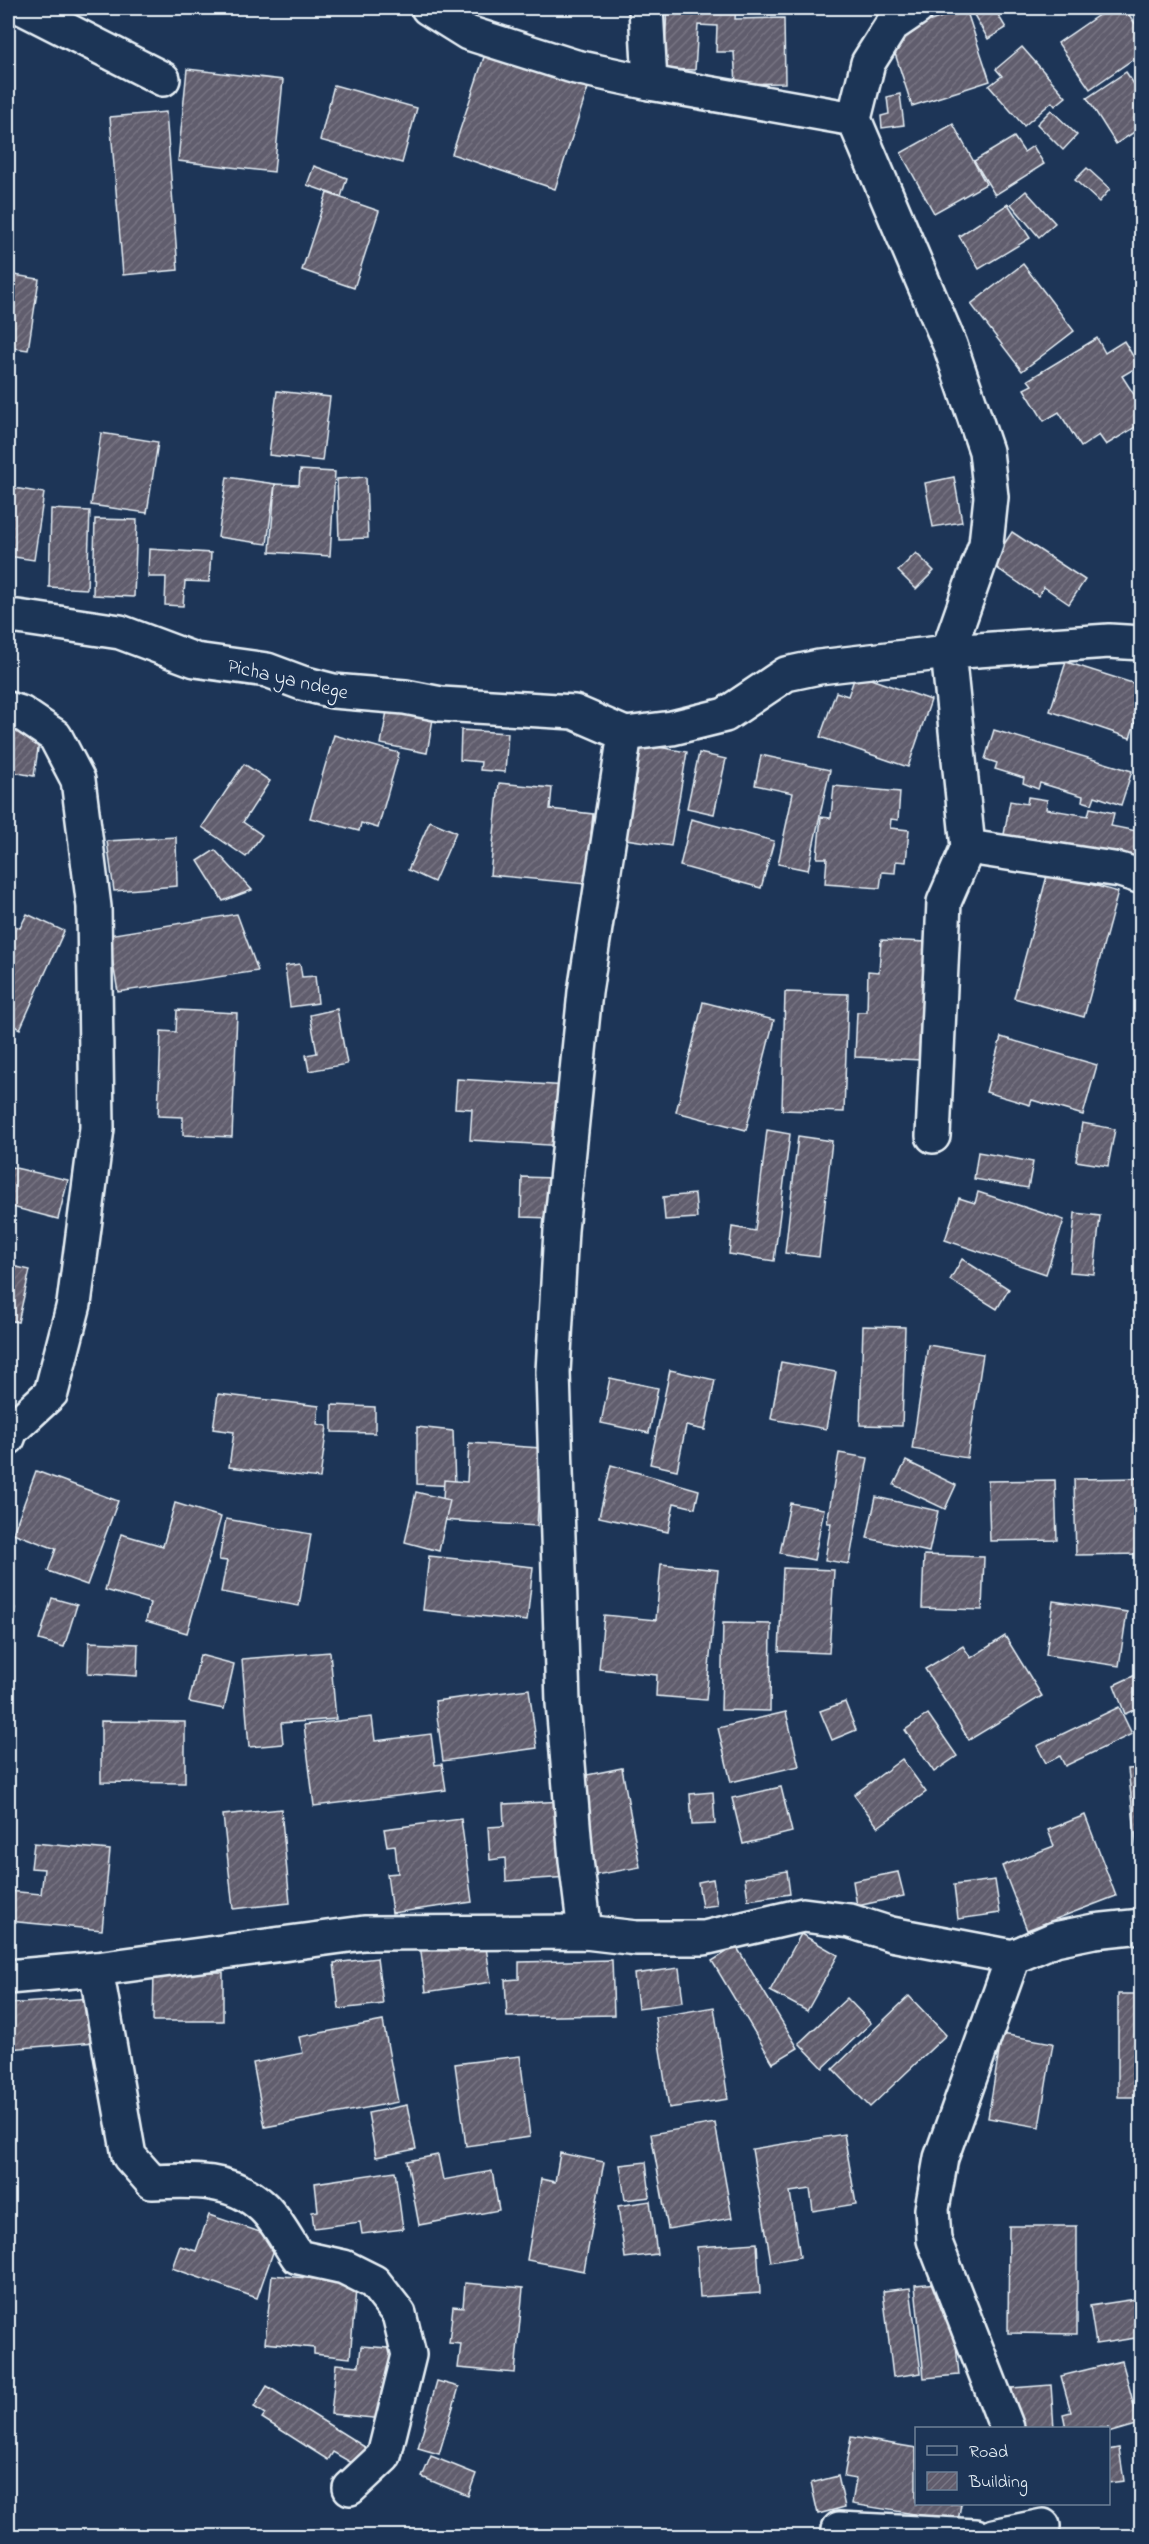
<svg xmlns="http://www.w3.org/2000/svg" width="1149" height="2544" font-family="'Indie Flower',sans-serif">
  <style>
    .building { fill: url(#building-hatch); stroke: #e8f1f8; stroke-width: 1.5 }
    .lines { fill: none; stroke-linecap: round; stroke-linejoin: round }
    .street-casing { stroke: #e8f1f8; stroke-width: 38 }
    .street { stroke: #1d3557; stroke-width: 33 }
    .labels { text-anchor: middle; stroke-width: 6; stroke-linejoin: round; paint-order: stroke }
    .street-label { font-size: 20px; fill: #e8f1f8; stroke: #1d3557 }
  </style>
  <defs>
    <pattern id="building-hatch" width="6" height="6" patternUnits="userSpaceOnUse" patternTransform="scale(1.5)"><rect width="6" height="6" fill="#615d6d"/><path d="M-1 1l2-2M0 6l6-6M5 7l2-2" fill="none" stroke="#787583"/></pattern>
  </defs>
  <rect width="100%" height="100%" fill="#1d3557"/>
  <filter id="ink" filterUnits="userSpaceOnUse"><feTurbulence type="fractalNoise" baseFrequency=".0167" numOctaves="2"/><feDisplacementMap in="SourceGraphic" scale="12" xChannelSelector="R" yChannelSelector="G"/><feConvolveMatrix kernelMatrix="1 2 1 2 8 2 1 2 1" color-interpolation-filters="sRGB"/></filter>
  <g filter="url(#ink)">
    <g class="building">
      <polygon points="667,8 736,8 735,19 784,18 785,83 736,84 734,52 716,52 717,26 698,25 695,70 664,69"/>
      <polygon points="970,8 994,8 1006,28 988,39"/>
      <polygon points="1109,8 1124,8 1142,33 1142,53 1090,89 1058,43"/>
      <polygon points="966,9 990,81 912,106 889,35"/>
      <polygon points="1022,47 1066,97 1055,106 1052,102 1024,126 989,86 1002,76 996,69"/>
      <polygon points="485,54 588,88 555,189 452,154"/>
      <polygon points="187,69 283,80 274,172 178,161"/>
      <polygon points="1126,72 1134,84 1142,79 1142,127 1116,144 1087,98"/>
      <polygon points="334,85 417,108 402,163 320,140"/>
      <polygon points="900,94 904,125 882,128 881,116 889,114 887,97"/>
      <polygon points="1051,110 1077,135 1063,150 1037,124"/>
      <polygon points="166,112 178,270 123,275 110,117"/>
      <polygon points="953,124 986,184 934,213 901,153"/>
      <polygon points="1014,137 1024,152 1033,146 1044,164 995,195 974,161"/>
      <polygon points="314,166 347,178 341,197 307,185"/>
      <polygon points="1087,168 1110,189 1099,202 1075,180"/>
      <polygon points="1026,191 1055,223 1039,237 1011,204"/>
      <polygon points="327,193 379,211 354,288 302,270"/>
      <polygon points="1008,204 1030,238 979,269 959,236"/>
      <polygon points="1023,264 1074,331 1022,371 971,304"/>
      <polygon points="8,274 39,279 28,350 8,347"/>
      <polygon points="1097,338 1105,353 1124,341 1139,366 1122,376 1142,407 1142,423 1106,445 1099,435 1081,447 1059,412 1044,421 1024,389 1032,385 1028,380"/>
      <polygon points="277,391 330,397 322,461 269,455"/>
      <polygon points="101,433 158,442 147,513 91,505"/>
      <polygon points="300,470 335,472 330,556 270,552 275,484 299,485"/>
      <polygon points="227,477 275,484 267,544 218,537"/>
      <polygon points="366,477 368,538 339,539 337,479"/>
      <polygon points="954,477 962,522 933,527 925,483"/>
      <polygon points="8,487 44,493 34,560 8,556"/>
      <polygon points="51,509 90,511 87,589 49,587"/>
      <polygon points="95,519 137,520 134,597 93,595"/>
      <polygon points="1012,532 1085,580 1069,604 1044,587 1038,596 991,564"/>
      <polygon points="149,549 211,553 209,582 185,581 183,606 165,605 166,577 148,577"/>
      <polygon points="916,553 934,571 916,589 898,571"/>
      <polygon points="1066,662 1142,686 1142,702 1130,738 1050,711"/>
      <polygon points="856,674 931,700 908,767 820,737 836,692 848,696"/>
      <polygon points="387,711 433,719 427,753 381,744"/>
      <polygon points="8,729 40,735 34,776 8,771"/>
      <polygon points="461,730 508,733 505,772 480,770 481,762 460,760"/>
      <polygon points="994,730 1132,771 1121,805 1095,796 1092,804 1082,801 1083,796 1040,783 1038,789 1023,783 1024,778 995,769 997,763 985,759"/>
      <polygon points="334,735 399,753 378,828 361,823 359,831 310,818"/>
      <polygon points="641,744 687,752 671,846 626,839"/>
      <polygon points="699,753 726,759 714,814 687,808"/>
      <polygon points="761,755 830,770 808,870 778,864 793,793 755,785"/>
      <polygon points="244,764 270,781 243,822 262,835 246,857 202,827"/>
      <polygon points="499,783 552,788 550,809 593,814 586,884 490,875"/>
      <polygon points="834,786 900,792 898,820 891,819 890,828 909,830 906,862 896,861 895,873 882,872 880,888 825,884 827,858 817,858 821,817 831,818"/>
      <polygon points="1028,797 1047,800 1046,809 1088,816 1090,808 1114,813 1111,826 1142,832 1142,866 1003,840 1010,801 1027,804"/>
      <polygon points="8,802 12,803 8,831"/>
      <polygon points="691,819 774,841 761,888 680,866"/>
      <polygon points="430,821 456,832 434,882 408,870"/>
      <polygon points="176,837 177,886 114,891 107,841"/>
      <polygon points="215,850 252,890 223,901 198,861"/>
      <polygon points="1048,872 1118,892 1084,1017 1014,998"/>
      <polygon points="27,914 64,931 20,1029 8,1023 8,923 20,928"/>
      <polygon points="237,914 258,971 118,992 108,935"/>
      <polygon points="881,940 927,942 922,1060 855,1057 857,1012 867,1012 868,971 879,972"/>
      <polygon points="300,964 302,977 315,976 318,1003 290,1007 285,966"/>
      <polygon points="785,992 848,994 844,1112 782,1110"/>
      <polygon points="703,1002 774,1020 746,1130 676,1112"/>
      <polygon points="337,1009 347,1064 309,1071 306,1055 317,1053 310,1015"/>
      <polygon points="177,1010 237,1013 232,1137 183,1135 183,1117 158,1116 161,1031 176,1032"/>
      <polygon points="1001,1037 1097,1065 1083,1115 1032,1100 1030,1105 986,1092"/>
      <polygon points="457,1079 568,1086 564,1146 470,1140 472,1109 455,1108"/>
      <polygon points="1082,1123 1115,1129 1108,1166 1076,1161"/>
      <polygon points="767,1130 790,1134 774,1261 729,1254 732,1227 755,1231"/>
      <polygon points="798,1136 832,1141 819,1257 785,1253"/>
      <polygon points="978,1152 1033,1162 1028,1188 974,1179"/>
      <polygon points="11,1167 68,1180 58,1219 8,1206 8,1179"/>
      <polygon points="522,1177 554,1178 552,1218 521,1217"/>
      <polygon points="978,1192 1064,1220 1046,1274 945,1240 959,1198 975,1203"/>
      <polygon points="695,1194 697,1218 665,1220 663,1197"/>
      <polygon points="1075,1213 1100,1216 1094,1274 1070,1272"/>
      <polygon points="962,1259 1009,1289 997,1309 950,1280"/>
      <polygon points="8,1265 30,1270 18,1322 8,1320"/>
      <polygon points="863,1326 905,1327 902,1426 860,1425"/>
      <polygon points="928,1345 983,1354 967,1458 912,1449"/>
      <polygon points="781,1362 836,1372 826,1429 771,1419"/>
      <polygon points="670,1370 715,1380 705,1430 686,1426 677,1470 650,1464"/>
      <polygon points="610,1378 658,1388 649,1433 601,1423"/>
      <polygon points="1138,1392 1142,1392 1142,1443 1134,1442"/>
      <polygon points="218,1394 319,1406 317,1424 327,1426 320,1478 229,1467 234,1432 213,1429"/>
      <polygon points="332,1405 375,1407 375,1433 332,1432"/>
      <polygon points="417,1427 453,1431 455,1486 417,1484"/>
      <polygon points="469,1443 541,1448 537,1526 442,1520 444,1480 467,1482"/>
      <polygon points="839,1453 868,1458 849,1564 825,1560 831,1523 827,1523"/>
      <polygon points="906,1461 956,1485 945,1509 894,1485"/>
      <polygon points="611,1465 699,1490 695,1508 674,1503 668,1532 599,1517"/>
      <polygon points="36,1471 118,1501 87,1585 48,1571 56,1549 13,1533"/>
      <polygon points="1142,1478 1142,1554 1076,1555 1074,1479"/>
      <polygon points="1055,1480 1057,1540 990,1541 988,1481"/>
      <polygon points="416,1492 450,1500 439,1551 405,1542"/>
      <polygon points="876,1497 938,1511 929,1552 867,1538"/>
      <polygon points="175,1503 221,1517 187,1633 146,1621 150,1603 105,1590 121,1534 163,1546"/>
      <polygon points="790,1503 824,1509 814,1560 780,1553"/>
      <polygon points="226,1519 311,1534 299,1606 221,1592 227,1561 219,1560"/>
      <polygon points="924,1555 984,1557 982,1610 922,1608"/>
      <polygon points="429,1556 533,1567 527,1621 423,1610"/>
      <polygon points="661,1564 718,1570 706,1700 656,1696 657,1675 599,1669 604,1615 656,1620"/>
      <polygon points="783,1568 834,1570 829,1653 779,1651"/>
      <polygon points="52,1598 77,1605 64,1647 39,1640"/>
      <polygon points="1053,1601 1127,1612 1119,1666 1046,1655"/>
      <polygon points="8,1606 15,1608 8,1635"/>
      <polygon points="723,1623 771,1624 770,1711 721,1710"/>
      <polygon points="1005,1636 1042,1696 969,1740 925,1669 963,1646 971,1658"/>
      <polygon points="89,1642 138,1644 137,1676 88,1673"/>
      <polygon points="330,1652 336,1719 281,1723 283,1744 249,1747 242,1659"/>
      <polygon points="200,1655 234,1664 224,1709 189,1702"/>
      <polygon points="1142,1672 1142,1706 1125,1714 1114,1685"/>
      <polygon points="529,1689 537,1748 443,1761 435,1701"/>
      <polygon points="845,1702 856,1730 832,1740 820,1711"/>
      <polygon points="1119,1707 1132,1734 1065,1766 1060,1756 1046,1763 1037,1746"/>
      <polygon points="786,1712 799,1766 731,1782 718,1728"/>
      <polygon points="928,1714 957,1756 934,1772 905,1730"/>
      <polygon points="372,1717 375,1741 431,1734 435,1765 442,1764 446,1790 314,1806 304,1725"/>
      <polygon points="101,1721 185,1722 185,1783 101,1782"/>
      <polygon points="902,1759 926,1792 878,1827 854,1795"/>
      <polygon points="622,1768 640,1867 596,1875 577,1777"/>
      <polygon points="1142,1768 1142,1859 1138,1859 1128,1769"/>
      <polygon points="781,1787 792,1832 743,1844 732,1798"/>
      <polygon points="713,1792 715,1824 692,1825 690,1794"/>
      <polygon points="565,1801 569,1877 506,1881 505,1858 490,1860 488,1827 504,1826 503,1804"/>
      <polygon points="281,1809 290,1903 233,1909 223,1815"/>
      <polygon points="1085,1815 1116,1896 1027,1930 1002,1866 1054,1846 1048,1830"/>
      <polygon points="461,1819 472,1902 392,1913 387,1874 398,1873 395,1845 387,1846 384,1829"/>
      <polygon points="34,1843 110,1850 102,1930 8,1921 8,1891 41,1894 44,1869 31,1868"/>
      <polygon points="787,1871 790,1894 748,1900 745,1878"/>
      <polygon points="898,1872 904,1896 857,1906 853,1881"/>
      <polygon points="713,1879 717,1905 702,1907 698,1882"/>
      <polygon points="995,1880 1000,1913 958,1919 954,1885"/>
      <polygon points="484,1933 491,1982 426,1992 419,1936"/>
      <polygon points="801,1934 838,1955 807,2011 770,1991"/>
      <polygon points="736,1946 798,2048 773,2063 712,1961"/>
      <polygon points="377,1958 383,2004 339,2009 334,1963"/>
      <polygon points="612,1960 614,2015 507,2017 505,1980 519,1979 519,1962"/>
      <polygon points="679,1968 683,2002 638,2008 634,1974"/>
      <polygon points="154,1972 223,1972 223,2021 153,2021"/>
      <rect x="1118" y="1994" width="24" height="103"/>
      <polygon points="909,1996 946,2035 870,2107 833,2069"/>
      <polygon points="92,1998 95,2042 8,2049 8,2004"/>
      <polygon points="847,1998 871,2023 823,2068 799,2043"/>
      <polygon points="714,2007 728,2099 669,2108 655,2017"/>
      <polygon points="383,2021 398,2102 265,2127 253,2063 303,2053 299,2037"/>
      <polygon points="1002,2034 1053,2043 1039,2127 988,2118"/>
      <polygon points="520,2056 530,2137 466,2146 455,2064"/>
      <polygon points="407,2105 416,2149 376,2157 368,2113"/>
      <polygon points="715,2123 732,2218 668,2229 651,2134"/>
      <polygon points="844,2134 856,2204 813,2211 810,2189 790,2192 800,2257 771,2262 752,2149"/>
      <polygon points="560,2153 604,2162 584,2271 527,2260 541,2179 555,2182"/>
      <polygon points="438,2155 443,2180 492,2171 499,2210 419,2225 407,2161"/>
      <polygon points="646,2162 650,2197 625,2200 620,2165"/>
      <polygon points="395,2171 403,2229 362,2234 360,2222 314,2228 312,2212 318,2211 315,2183"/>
      <polygon points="650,2201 657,2254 625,2258 618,2206"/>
      <polygon points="209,2215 278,2238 257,2298 172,2268 180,2246 196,2251"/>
      <polygon points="1009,2226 1077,2226 1077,2334 1008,2333"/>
      <polygon points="757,2243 760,2293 700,2297 697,2247"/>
      <polygon points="317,2274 357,2278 350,2358 314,2354 314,2348 265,2343 272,2275 317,2279"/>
      <polygon points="950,2282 959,2375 924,2378 915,2285"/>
      <polygon points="465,2283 523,2288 515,2373 458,2368 461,2344 449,2343 453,2306 463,2307"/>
      <polygon points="910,2288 921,2373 893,2377 883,2291"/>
      <polygon points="1142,2298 1142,2337 1096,2344 1090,2306"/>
      <polygon points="361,2346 401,2349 384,2419 331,2414 336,2364 359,2366"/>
      <polygon points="1122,2361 1139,2424 1108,2433 1108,2428 1066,2428 1063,2414 1071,2412 1061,2376"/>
      <polygon points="437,2381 459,2387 439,2454 418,2448"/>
      <polygon points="1051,2385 1054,2428 1015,2428 1012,2388"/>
      <polygon points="267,2386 368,2449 357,2466 333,2452 328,2460 262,2418 265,2414 254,2407"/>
      <polygon points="851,2437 916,2448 916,2504 961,2504 958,2521 852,2504 856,2479 844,2477"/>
      <polygon points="1119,2448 1124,2481 1108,2483 1108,2450"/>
      <polygon points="431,2456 476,2474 468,2496 422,2477"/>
      <polygon points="838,2476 845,2507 818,2514 811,2483"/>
    </g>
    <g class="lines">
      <g class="street-casing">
        <g id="street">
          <polyline points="23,8 163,79"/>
          <polyline points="428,8 468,33 576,67 650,83 854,119"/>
          <polyline points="646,8 650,83"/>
          <polyline points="8,617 18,617 120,632 195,660 267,670 302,683 333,691 405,697 441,704 574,712 625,734 585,992 561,1230 553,1372 563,1703 576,1860 585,1932"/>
          <polyline points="8,709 21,713 55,736 78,780 94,907 97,1128 74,1304 51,1393 11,1430 8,1438"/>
          <polyline points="625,734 672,728 725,715 786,674 819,667 948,652 986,544 991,497 986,451 950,345 854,119 868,63 892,25 917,8"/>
          <polyline points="968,847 1120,870 1142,877"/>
          <polyline points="933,1136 944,902 968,847 948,652 1109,641 1142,643"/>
          <path d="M96,1969L129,2156L152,2182C192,2180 232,2178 263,2207C277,2220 287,2241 298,2257L344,2267L374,2282L399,2314L409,2355L384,2456L350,2488"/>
          <polyline points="8,1977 96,1969 364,1933 585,1932 636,1938 704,1938 803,1915 850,1921 891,1934 1013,1957 1055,1939 1094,1931 1142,1926"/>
          <polyline points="1007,2428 934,2240 932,2209 941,2158 1013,1957"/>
          <polyline points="839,2529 976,2536"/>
          <polyline points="994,2536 1043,2526"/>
        </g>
      </g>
      <use href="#street" class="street"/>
    </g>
  </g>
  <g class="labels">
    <g class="street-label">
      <text transform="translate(288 678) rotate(13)" y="7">Picha ya ndege</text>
    </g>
  </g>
  <rect width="1149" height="2544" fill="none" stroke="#1d3557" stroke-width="30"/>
  <rect x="15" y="15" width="1119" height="2514" fill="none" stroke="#e8f1f8" stroke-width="2" filter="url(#ink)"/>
  <rect x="915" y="2427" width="195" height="78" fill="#1d3557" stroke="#6e8097" stroke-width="1.5"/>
  <rect x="927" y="2446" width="30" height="9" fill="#1d3557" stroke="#6e8097" stroke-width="1.5"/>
  <text x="969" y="2457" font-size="18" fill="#e8f1f8">Road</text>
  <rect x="927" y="2472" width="30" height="18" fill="url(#building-hatch)" stroke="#6e8097" stroke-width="1.5"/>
  <text x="969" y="2487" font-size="18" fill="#e8f1f8">Building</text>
</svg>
